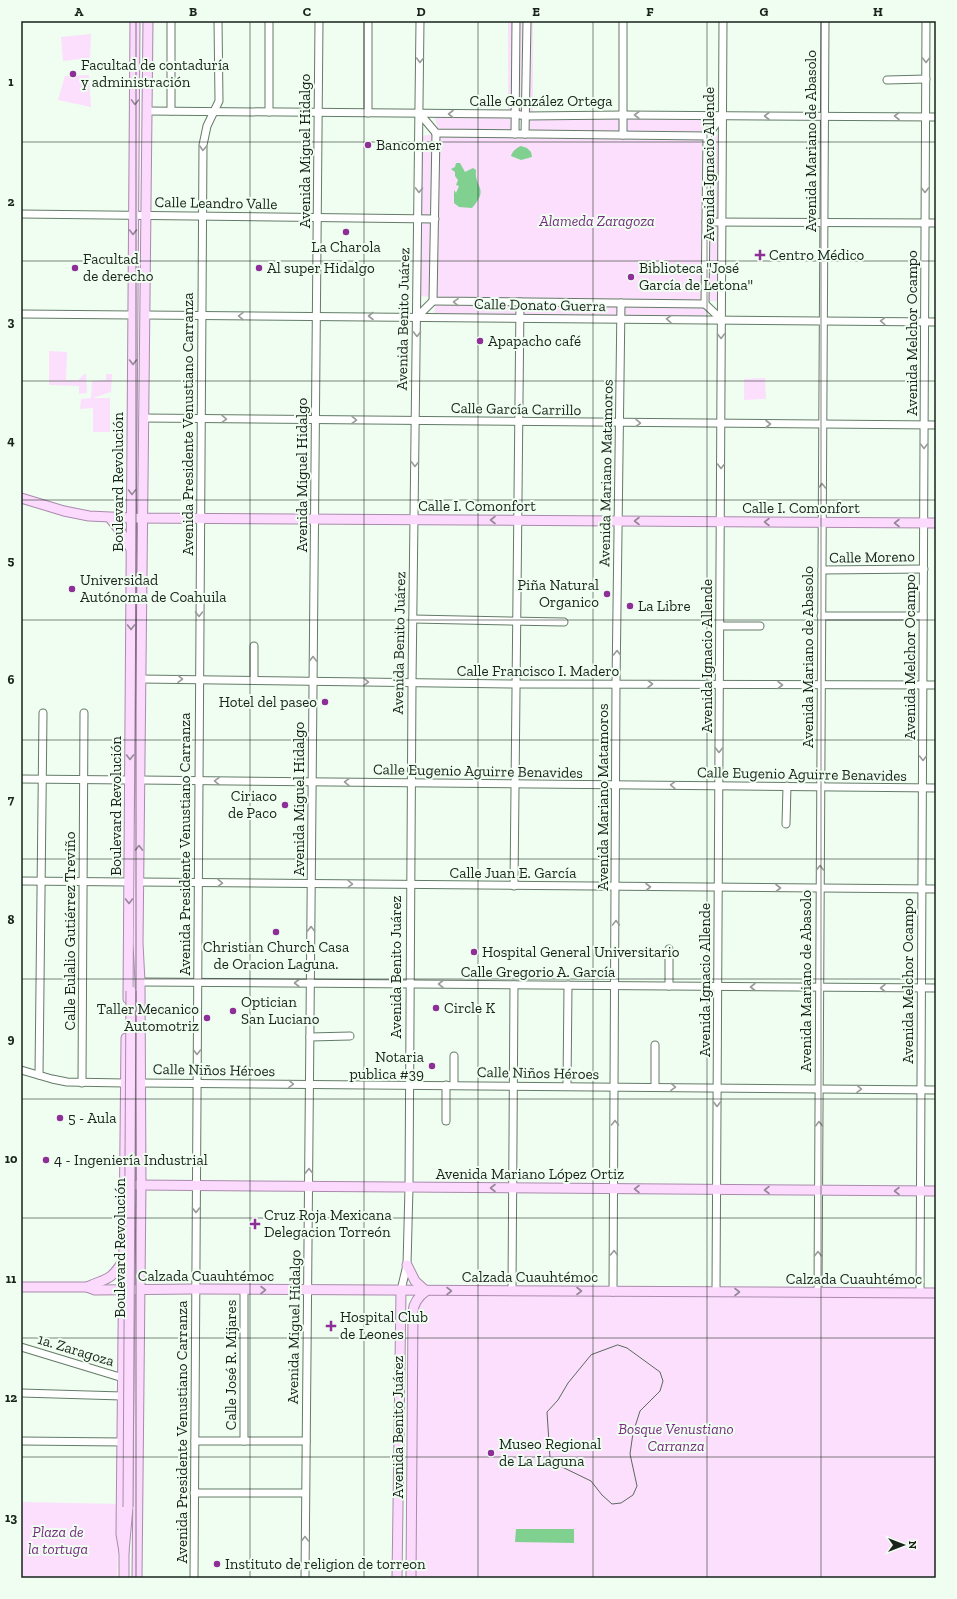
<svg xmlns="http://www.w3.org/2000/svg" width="957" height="1599" font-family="'Zilla Slab',serif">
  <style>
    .green { fill: #fbdffd }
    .water { fill: #80d190 }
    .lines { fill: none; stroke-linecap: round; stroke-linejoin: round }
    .minor-casing { stroke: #647b67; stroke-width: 9 }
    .major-casing { stroke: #aa8aad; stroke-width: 11 }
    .minor { stroke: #fff; stroke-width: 7 }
    .major { stroke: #fbdafd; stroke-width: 9 }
    .tram { stroke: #5c685e; stroke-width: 1 }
    .major-bridge-casing { stroke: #aa8aad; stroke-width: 11; stroke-linecap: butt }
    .major-bridge { stroke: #fbdafd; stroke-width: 9 }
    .oneway { stroke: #989c98 }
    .oneway2 { stroke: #958897 }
    .grid { fill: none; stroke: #19231b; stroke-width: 1; stroke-opacity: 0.55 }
    .poi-dot { fill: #8e2f98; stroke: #effef1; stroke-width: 1.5 }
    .labels { text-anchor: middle; stroke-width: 4; stroke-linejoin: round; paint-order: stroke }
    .poi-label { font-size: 15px; fill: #19231b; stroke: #effef1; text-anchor: start }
    .street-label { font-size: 15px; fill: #19231b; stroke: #effef1 }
    .park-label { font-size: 15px; font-style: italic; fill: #792c81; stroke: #effef1 }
    .neatline { fill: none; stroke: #19231b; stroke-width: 1.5 }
    .grid-label { font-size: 13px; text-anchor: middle; font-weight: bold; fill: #19231b }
  </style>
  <rect width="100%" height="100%" fill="#effef1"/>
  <g class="green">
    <polygon points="508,21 533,21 533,113 508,112"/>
    <polygon points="91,34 90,58 63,61 61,37"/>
    <polygon points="89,75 91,107 58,100 65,76"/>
    <polygon points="434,115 518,116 517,132 438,130"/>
    <polygon points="620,116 620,132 528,132 528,117"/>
    <polygon points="626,116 706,117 705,134 626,132"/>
    <polygon points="435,134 702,137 701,306 705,306 706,318 524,315 523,306 518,315 434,315 435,306 432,306 432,297 420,296 422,136"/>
    <polygon points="721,135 719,301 707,301 709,136"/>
    <polygon points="49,351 67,352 66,380 78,380 86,373 87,393 79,394 79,386 49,385"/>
    <polygon points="106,374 112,374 111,392 93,398 110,398 110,432 93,432 93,408 80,409 81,399 91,398 92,381 106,380"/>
    <polygon points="765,378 766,399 744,400 744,379"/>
    <polygon points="431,1293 936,1296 936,1578 412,1578 416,1316 419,1307 419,1297 426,1297"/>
    <polygon points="21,1502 120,1504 117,1578 21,1578"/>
  </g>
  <g class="water">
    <path d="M521,146L527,148L531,152L532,157L521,160L511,156C512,152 516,148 521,146Z"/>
    <path d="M456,163H460L465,172L473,168L476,170C474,188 490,188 472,208L459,207L454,203V190L456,193L459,186L456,185L458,180L455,176V172L451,169L455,167Z"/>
    <polygon points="516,1529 574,1529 574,1543 515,1542"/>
  </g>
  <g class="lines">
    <g class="minor-casing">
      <g id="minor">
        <polyline points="368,21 368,113"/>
        <polyline points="887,80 926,79"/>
        <polyline points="147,111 515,114 526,116 623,115 936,117"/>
        <polyline points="171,111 171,21"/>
        <polyline points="269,112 269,21"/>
        <polyline points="420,114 436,133 707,136"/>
        <polyline points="436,133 433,301 705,304 707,136"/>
        <polyline points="515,134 516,21"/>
        <polyline points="525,134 527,21"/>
        <polyline points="623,135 623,21"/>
        <polyline points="707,136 723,115"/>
        <polyline points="21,214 435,219"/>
        <polyline points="706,222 936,223"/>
        <polyline points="705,304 722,320"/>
        <polyline points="21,314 133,315"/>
        <polyline points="145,315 936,322"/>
        <polyline points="417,317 433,301"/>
        <polyline points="143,418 936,425"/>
        <polyline points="822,570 924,569"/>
        <polyline points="821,616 923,616"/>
        <polyline points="413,619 564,622"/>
        <polyline points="720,626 760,626"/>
        <polyline points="141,679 516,684 936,685"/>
        <polyline points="254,680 254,646"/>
        <polyline points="21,779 130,780"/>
        <polyline points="140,780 936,788"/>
        <polyline points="786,824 787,786"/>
        <polyline points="21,881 129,882"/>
        <polyline points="139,882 936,889"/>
        <polyline points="514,886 520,302"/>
        <polyline points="140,982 936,988"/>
        <polyline points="669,986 669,949"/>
        <polyline points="310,1037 350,1036"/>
        <polyline points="454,1056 454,1085"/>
        <polyline points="21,1070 52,1079 67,1082 125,1083"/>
        <polyline points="39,1075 43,713"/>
        <polyline points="82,1083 84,713"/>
        <polyline points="140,1083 936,1090"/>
        <polyline points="567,1086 568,985"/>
        <polyline points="655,1087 655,1045"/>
        <polyline points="446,1121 446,1085"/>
        <polyline points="401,1290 407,1265 409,1187 412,683 420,21"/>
        <polyline points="512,1291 514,985"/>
        <polyline points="613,1292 616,684 621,303"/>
        <polyline points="716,1292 723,21"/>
        <polyline points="818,1293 825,21"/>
        <polyline points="920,1293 926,21"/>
        <polyline points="21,1347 123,1378"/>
        <polyline points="21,1393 122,1396"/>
        <polyline points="21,1441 122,1442"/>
        <polyline points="195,1441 306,1441"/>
        <polyline points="244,1441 244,1290"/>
        <polyline points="194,1493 305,1493"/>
        <polyline points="194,1578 203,145 207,126 219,101 218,21"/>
        <polyline points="305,1578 319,21"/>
      </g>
    </g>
    <g class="major-casing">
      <g id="major">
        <polyline points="21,498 64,511 89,516 132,518 936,523"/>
        <polyline points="110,518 121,532 131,549"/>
        <polyline points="128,999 135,21"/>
        <polyline points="136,1185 936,1191"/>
        <path d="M407,1265L415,1281L426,1291C419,1296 414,1302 413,1311L411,1578"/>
        <polyline points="21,1287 87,1287 95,1290 196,1289 936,1293"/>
        <path d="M87,1287C106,1278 110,1282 123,1261"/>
        <polyline points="124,1552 121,1534 126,1038"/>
        <polyline points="124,1578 124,1552 128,1507"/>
        <polyline points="137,1578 141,1185 140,982 138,943 148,21"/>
        <polyline points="397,1578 401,1290"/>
      </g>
    </g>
    <use href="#minor" class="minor"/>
    <use href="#major" class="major"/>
    <polygon class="tram" points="618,1345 627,1348 660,1372 663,1381 660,1391 640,1411 633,1433 630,1454 637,1486 633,1495 621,1503 612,1504 602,1495 591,1481 558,1465 550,1458 547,1412 558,1400 568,1383 591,1355"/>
    <g class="major-bridge-casing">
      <polyline id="major-bridge" points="128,1507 131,991"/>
    </g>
    <use href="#major-bridge" class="major-bridge"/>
  </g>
  <defs><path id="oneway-chevron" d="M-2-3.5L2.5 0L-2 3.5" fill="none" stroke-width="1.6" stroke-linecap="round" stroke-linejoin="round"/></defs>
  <g class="oneway">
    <use href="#oneway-chevron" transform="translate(420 60) rotate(90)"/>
    <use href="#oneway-chevron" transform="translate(926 60) rotate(90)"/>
    <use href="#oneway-chevron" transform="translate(451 114) rotate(180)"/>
    <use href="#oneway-chevron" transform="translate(637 115) rotate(-180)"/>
    <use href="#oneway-chevron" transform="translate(767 116) rotate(-180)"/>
    <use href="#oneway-chevron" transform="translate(897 116) rotate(-180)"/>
    <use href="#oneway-chevron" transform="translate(203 148) rotate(93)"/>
    <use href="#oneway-chevron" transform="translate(419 190) rotate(91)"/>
    <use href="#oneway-chevron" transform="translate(925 190) rotate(90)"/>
    <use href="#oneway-chevron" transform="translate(456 302) rotate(-179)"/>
    <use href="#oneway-chevron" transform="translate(241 316) rotate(-179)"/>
    <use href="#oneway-chevron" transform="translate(371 316) rotate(180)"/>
    <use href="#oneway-chevron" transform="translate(669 319) rotate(-179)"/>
    <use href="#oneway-chevron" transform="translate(883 321) rotate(-179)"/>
    <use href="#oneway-chevron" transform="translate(417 334) rotate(91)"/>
    <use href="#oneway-chevron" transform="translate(721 336) rotate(90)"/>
    <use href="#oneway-chevron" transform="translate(224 419) rotate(1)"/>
    <use href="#oneway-chevron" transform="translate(354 420) rotate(1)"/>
    <use href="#oneway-chevron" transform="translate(638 423) rotate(1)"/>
    <use href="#oneway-chevron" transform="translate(768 424)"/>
    <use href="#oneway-chevron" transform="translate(924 446) rotate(90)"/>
    <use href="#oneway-chevron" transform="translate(415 464) rotate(91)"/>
    <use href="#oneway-chevron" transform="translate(721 466) rotate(90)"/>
    <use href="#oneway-chevron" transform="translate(822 486) rotate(-90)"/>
    <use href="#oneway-chevron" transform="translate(199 614) rotate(90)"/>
    <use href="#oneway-chevron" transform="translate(617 653) rotate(-89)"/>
    <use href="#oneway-chevron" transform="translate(313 659) rotate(-90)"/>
    <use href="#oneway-chevron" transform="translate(180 679) rotate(1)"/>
    <use href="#oneway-chevron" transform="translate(366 682) rotate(1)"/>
    <use href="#oneway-chevron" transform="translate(650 684)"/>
    <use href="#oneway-chevron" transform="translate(780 685)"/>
    <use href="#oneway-chevron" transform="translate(719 750) rotate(90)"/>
    <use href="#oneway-chevron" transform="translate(923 758) rotate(90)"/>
    <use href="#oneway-chevron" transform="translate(217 781) rotate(-179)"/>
    <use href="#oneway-chevron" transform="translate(347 782) rotate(-179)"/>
    <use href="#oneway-chevron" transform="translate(673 785) rotate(-179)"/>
    <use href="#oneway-chevron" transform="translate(820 868) rotate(-90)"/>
    <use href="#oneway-chevron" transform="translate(220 883) rotate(1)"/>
    <use href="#oneway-chevron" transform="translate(350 884) rotate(1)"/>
    <use href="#oneway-chevron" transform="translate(648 887)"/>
    <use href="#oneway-chevron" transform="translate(778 888)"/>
    <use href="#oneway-chevron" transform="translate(616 923) rotate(-90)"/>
    <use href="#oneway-chevron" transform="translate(311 929) rotate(-90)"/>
    <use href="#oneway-chevron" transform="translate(297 983) rotate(-180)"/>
    <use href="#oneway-chevron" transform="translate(441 984) rotate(-180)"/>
    <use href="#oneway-chevron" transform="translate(753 987) rotate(-180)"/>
    <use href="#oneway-chevron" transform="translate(883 988) rotate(-180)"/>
    <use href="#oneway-chevron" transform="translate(197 1052) rotate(90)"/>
    <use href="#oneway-chevron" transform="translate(291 1084) rotate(1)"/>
    <use href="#oneway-chevron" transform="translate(673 1087) rotate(1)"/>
    <use href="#oneway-chevron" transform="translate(859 1089) rotate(1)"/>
    <use href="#oneway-chevron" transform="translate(717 1104) rotate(90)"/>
    <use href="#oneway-chevron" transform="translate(615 1123) rotate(-90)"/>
    <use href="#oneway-chevron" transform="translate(819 1124) rotate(-90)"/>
    <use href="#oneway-chevron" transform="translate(309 1171) rotate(-90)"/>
    <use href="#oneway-chevron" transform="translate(196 1210) rotate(90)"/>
    <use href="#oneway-chevron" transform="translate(614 1253) rotate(-89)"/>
    <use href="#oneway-chevron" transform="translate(818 1254) rotate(-90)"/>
    <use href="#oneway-chevron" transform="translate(305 1539) rotate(-90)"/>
  </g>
  <g class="oneway2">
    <use href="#oneway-chevron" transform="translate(135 102) rotate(91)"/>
    <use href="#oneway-chevron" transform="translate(133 232) rotate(90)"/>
    <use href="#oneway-chevron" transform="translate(133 362) rotate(90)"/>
    <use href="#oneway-chevron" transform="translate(132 492) rotate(90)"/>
    <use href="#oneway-chevron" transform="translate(493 520) rotate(-180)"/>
    <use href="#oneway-chevron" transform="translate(637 521) rotate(-180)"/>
    <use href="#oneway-chevron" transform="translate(767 522) rotate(-180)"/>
    <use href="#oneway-chevron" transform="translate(897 523) rotate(-180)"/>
    <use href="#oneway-chevron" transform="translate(131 627) rotate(90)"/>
    <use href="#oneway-chevron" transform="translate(130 757) rotate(90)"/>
    <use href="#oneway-chevron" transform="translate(139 848) rotate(-89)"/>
    <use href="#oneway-chevron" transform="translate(129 901) rotate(90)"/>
    <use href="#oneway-chevron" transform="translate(493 1188) rotate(-180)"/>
    <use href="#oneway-chevron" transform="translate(637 1189) rotate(-180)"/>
    <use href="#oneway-chevron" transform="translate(767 1190) rotate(-180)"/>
    <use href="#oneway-chevron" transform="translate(897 1191) rotate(-180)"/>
    <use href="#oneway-chevron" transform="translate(263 1290)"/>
    <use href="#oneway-chevron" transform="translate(449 1291)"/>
    <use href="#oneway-chevron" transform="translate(579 1291)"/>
    <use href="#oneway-chevron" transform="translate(737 1292)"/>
  </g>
  <path class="grid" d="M136,21V1578M250,21V1578M364,21V1578M478,21V1578M593,21V1578M707,21V1578M821,21V1578M21,142H936M21,261H936M21,381H936M21,500H936M21,620H936M21,740H936M21,859H936M21,979H936M21,1099H936M21,1218H936M21,1338H936M21,1457H936"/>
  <g class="poi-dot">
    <circle cx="73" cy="74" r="4"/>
    <circle cx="368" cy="145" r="4"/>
    <circle cx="346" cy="232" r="4"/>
    <path d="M758 249h4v4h4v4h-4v4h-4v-4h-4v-4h4z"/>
    <circle cx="75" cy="268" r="4"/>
    <circle cx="259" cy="268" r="4"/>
    <circle cx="631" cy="277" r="4"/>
    <circle cx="480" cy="341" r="4"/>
    <circle cx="72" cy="589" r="4"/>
    <circle cx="607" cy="594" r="4"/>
    <circle cx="630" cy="606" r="4"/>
    <circle cx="325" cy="702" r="4"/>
    <circle cx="285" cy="805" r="4"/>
    <circle cx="276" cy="932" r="4"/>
    <circle cx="474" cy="952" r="4"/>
    <circle cx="436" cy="1008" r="4"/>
    <circle cx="233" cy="1011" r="4"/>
    <circle cx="207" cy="1018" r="4"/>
    <circle cx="432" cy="1066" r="4"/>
    <circle cx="60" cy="1118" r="4"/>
    <circle cx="46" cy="1160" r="4"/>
    <path d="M253 1218h4v4h4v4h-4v4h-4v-4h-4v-4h4z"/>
    <path d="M329 1320h4v4h4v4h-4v4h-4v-4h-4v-4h4z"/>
    <circle cx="491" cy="1453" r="4"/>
    <circle cx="217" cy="1564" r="4"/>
  </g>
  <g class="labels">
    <g class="poi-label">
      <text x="81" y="70">Facultad de contaduría<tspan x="81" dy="17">y administración</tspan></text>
      <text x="376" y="150">Bancomer</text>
      <text x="346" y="252" text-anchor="middle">La Charola</text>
      <text x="769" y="260">Centro Médico</text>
      <text x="83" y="264">Facultad<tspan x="83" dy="17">de derecho</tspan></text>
      <text x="267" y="273">Al super Hidalgo</text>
      <text x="639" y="273">Biblioteca "José<tspan x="639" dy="17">García de Letona"</tspan></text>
      <text x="488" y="346">Apapacho café</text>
      <text x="80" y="585">Universidad<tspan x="80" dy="17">Autónoma de Coahuila</tspan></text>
      <text x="599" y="590" text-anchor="end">Piña Natural<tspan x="599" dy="17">Organico</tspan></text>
      <text x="638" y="611">La Libre</text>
      <text x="317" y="707" text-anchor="end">Hotel del paseo</text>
      <text x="277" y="801" text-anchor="end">Ciriaco<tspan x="277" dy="17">de Paco</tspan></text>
      <text x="276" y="952" text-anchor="middle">Christian Church Casa<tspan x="276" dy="17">de Oracion Laguna.</tspan></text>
      <text x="482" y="957">Hospital General Universitario</text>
      <text x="241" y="1007">Optician<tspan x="241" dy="17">San Luciano</tspan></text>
      <text x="444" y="1013">Circle K</text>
      <text x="199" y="1014" text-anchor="end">Taller Mecanico<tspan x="199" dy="17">Automotriz</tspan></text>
      <text x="424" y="1062" text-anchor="end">Notaria<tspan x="424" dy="17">publica #39</tspan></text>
      <text x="68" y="1123">5 - Aula</text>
      <text x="54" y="1165">4 - Ingeniería Industrial</text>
      <text x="264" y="1220">Cruz Roja Mexicana<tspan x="264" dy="17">Delegacion Torreón</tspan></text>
      <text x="340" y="1322">Hospital Club<tspan x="340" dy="17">de Leones</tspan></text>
      <text x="499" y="1449">Museo Regional<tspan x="499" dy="17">de La Laguna</tspan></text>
      <text x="225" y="1569">Instituto de religion de torreon</text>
    </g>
    <g class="street-label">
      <text x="541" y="106">Calle González Ortega</text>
      <text transform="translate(811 141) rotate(-90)" y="5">Avenida Mariano de Abasolo</text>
      <text transform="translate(305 151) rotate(-90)" y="5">Avenida Miguel Hidalgo</text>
      <text transform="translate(709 164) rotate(-90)" y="5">Avenida Ignacio Allende</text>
      <text transform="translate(216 203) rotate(1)" y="5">Calle Leandro Valle</text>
      <text transform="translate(540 305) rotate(1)" y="5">Calle Donato Guerra</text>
      <text transform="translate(403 319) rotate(-89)" y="5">Avenida Benito Juárez</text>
      <text transform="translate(912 333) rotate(-90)" y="5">Avenida Melchor Ocampo</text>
      <text transform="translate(516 409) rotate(1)" y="5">Calle García Carrillo</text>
      <text transform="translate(188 424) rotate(-90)" y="5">Avenida Presidente Venustiano Carranza</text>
      <text transform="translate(606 473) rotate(-89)" y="5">Avenida Mariano Matamoros</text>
      <text transform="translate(302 475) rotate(-90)" y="5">Avenida Miguel Hidalgo</text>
      <text transform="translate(118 482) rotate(-90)" y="5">Boulevard Revolución</text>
      <text x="477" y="511">Calle I. Comonfort</text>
      <text x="801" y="513">Calle I. Comonfort</text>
      <text transform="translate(872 557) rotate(-1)" y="5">Calle Moreno</text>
      <text transform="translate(399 643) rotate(-89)" y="5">Avenida Benito Juárez</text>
      <text transform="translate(707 656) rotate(-90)" y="5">Avenida Ignacio Allende</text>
      <text transform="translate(808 657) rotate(-90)" y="5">Avenida Mariano de Abasolo</text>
      <text transform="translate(910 657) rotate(-90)" y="5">Avenida Melchor Ocampo</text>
      <text x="538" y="676">Calle Francisco I. Madero</text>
      <text transform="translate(478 771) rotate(1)" y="5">Calle Eugenio Aguirre Benavides</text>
      <text transform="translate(802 774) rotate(1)" y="5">Calle Eugenio Aguirre Benavides</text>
      <text transform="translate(603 797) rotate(-90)" y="5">Avenida Mariano Matamoros</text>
      <text transform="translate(299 799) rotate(-90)" y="5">Avenida Miguel Hidalgo</text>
      <text transform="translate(116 806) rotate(-90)" y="5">Boulevard Revolución</text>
      <text transform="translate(185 844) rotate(-90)" y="5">Avenida Presidente Venustiano Carranza</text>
      <text x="513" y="878">Calle Juan E. García</text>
      <text transform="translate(70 931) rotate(-90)" y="5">Calle Eulalio Gutiérrez Treviño</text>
      <text transform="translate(396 967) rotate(-90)" y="5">Avenida Benito Juárez</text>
      <text x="538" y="977">Calle Gregorio A. García</text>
      <text transform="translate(705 980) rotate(-90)" y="5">Avenida Ignacio Allende</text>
      <text transform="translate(806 981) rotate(-90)" y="5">Avenida Mariano de Abasolo</text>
      <text transform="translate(908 981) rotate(-90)" y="5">Avenida Melchor Ocampo</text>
      <text transform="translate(214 1070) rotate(1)" y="5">Calle Niños Héroes</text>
      <text transform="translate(538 1073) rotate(1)" y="5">Calle Niños Héroes</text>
      <text x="530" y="1179">Avenida Mariano López Ortiz</text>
      <text transform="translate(120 1248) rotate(-90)" y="5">Boulevard Revolución</text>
      <text x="206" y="1281">Calzada Cuauhtémoc</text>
      <text x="530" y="1282">Calzada Cuauhtémoc</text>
      <text x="854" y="1284">Calzada Cuauhtémoc</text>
      <text transform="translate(294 1327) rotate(-89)" y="5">Avenida Miguel Hidalgo</text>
      <text transform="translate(76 1350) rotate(17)" y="5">1a. Zaragoza</text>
      <text transform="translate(231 1365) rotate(-90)" y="5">Calle José R. Mijares</text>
      <text transform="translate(398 1427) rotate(-90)" y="5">Avenida Benito Juárez</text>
      <text transform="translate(182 1432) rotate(-90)" y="5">Avenida Presidente Venustiano Carranza</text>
    </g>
    <g class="park-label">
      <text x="597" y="226">Alameda Zaragoza</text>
      <text x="676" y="1434">Bosque Venustiano<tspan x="676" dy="17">Carranza</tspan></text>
      <text x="58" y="1537">Plaza de<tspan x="58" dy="17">la tortuga</tspan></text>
    </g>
  </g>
  <rect width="957" height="1599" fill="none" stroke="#effef1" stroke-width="44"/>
  <g transform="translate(903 1545) rotate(90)" stroke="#effef1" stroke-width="3" paint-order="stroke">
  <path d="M0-3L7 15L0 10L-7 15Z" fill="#19231b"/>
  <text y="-6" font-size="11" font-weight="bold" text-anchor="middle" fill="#19231b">N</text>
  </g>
  <rect x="22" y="22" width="913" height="1555" class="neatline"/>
  <g class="grid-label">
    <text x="79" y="16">A</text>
    <text x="193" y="16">B</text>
    <text x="307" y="16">C</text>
    <text x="421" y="16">D</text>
    <text x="536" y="16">E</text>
    <text x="650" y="16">F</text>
    <text x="764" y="16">G</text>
    <text x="878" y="16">H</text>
    <text x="11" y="86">1</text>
    <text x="11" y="206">2</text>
    <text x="11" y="326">3</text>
    <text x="11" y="445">4</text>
    <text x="11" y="565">5</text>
    <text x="11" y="684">6</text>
    <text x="11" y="804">7</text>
    <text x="11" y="924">8</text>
    <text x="11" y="1043">9</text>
    <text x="11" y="1163">10</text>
    <text x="11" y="1283">11</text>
    <text x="11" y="1402">12</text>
    <text x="11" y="1522">13</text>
  </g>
</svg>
